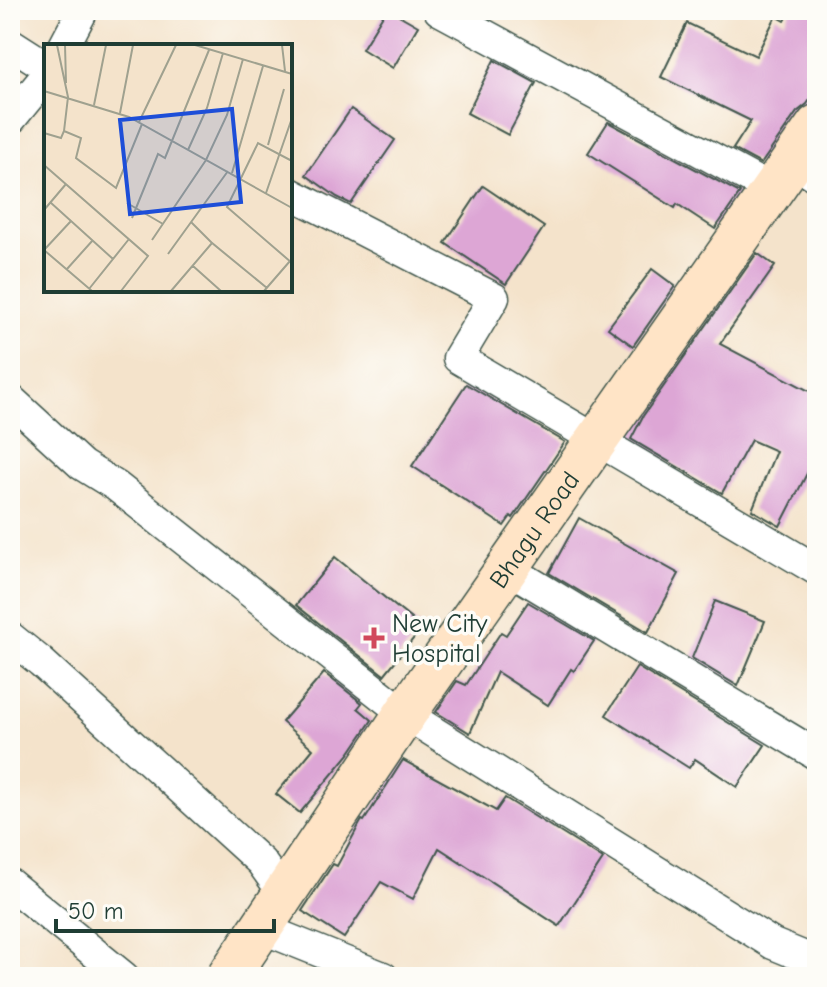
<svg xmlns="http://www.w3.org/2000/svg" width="827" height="987" font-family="'Comic Neue',sans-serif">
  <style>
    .building { fill: #dda6d5 }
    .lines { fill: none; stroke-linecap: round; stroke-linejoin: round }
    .street-casing { stroke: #3f564b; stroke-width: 33 }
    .secondary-casing { stroke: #3f564b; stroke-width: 45 }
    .street { stroke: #fff; stroke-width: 30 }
    .secondary { stroke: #ffe4c6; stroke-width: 42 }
    .poi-dot { fill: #d1495b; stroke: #fdfcf7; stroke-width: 3 }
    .labels { text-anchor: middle; stroke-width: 7; stroke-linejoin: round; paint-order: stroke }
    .street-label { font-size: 26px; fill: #1f3d34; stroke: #fdfcf7 }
    .poi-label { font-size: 26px; fill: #1f3d34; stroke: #fdfcf7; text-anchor: start }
    .inset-road { fill: none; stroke: #9fa18f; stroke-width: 2 }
    .view { fill: #1d4ed8; fill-opacity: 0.15; stroke: #1d4ed8; stroke-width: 4 }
    .inset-edge { fill: none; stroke: #1f3d34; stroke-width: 4 }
  </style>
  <rect width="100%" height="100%" fill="#fdfcf7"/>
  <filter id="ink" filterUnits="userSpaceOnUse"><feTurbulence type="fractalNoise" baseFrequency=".0125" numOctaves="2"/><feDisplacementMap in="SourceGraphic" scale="16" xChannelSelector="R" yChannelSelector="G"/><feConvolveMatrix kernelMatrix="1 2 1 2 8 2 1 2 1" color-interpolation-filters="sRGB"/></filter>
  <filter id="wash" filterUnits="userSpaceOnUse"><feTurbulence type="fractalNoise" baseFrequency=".006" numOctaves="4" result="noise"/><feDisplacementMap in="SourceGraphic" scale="32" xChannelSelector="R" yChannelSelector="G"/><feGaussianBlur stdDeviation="1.8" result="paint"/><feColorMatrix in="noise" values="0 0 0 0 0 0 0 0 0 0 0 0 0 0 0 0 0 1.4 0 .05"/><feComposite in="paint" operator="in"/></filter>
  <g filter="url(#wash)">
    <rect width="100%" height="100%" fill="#f4e3cb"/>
    <g id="blocks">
      <g class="building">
        <polygon points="386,10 390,10 418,26 393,68 362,49"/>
        <polygon points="791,10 817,10 817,90 807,104 797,112 761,164 733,149 751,121 661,77 687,23 756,56 776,16 785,21"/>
        <polygon points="494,60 536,83 508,135 467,113"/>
        <polygon points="351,109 395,140 351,204 337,197 306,175"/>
        <polygon points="608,122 740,193 715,229 677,204 675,208 588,153"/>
        <polygon points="483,186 544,227 506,284 445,243"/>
        <polygon points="757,253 775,266 720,344 817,395 817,454 780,526 752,510 776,451 751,440 722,493 631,439 643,416"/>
        <polygon points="652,269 675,286 633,346 608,328"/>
        <polygon points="466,384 565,442 513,518 511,516 504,526 412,466"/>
        <polygon points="579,518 679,574 648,632 549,573"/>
        <polygon points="335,557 422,628 384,675 296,605"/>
        <polygon points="715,601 765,621 738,686 692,658"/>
        <polygon points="528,602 594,641 574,671 571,669 548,705 497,672 470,733 436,712 457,681 466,685 501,632 506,635"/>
        <polygon points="637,667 765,745 737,787 695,759 689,768 606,715"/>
        <polygon points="324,673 362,703 358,708 372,720 349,754 300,813 276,794 313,749 282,722"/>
        <polygon points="403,760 496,811 505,798 603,859 559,926 439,848 413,899 381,882 344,938 302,911 333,864 337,866 358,827 362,820 364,821"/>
      </g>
    </g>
  </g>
  <g filter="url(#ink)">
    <use href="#blocks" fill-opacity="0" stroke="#3f564b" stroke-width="2"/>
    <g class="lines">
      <g class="street-casing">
        <g id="street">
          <polyline points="439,10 772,190"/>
          <polyline points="10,43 46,66"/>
          <polyline points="64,46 83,10"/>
          <polyline points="10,120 46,76"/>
          <polyline points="792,161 817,177"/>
          <polyline points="290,193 494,298 458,358 817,570"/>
          <polyline points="10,399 82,465 116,486 405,714 773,944 817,962"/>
          <polyline points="507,568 817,755"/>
          <polyline points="10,637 41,662 261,862 284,894"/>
          <polyline points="10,884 124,977"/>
          <polyline points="261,928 383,977"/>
        </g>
      </g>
      <g class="secondary-casing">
        <g id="secondary">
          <path id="s1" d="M228,977L405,714L817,126"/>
        </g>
      </g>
      <use href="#street" class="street"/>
      <use href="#secondary" class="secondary"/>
    </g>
  </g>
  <path class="poi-dot" d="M370 626h8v8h8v8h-8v8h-8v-8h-8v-8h8z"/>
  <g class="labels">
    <g class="street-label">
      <text dy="9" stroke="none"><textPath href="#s1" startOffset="542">Bhagu Road</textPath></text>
    </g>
    <g class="poi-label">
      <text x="392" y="632">New City<tspan x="392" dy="30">Hospital</tspan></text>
    </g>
  </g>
  <g transform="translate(44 44)">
    <rect width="248" height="248" fill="#f4e3cb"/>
    <path class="inset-road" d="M21,1L22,39M151,1L248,30M238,1L241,27M0,47L85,73L248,164M50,61L62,1M76,69L89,1M95,78L132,1M20,87L37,94L32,114L72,144L98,80M0,89L17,94L20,87L24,53L13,1M224,101L240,45M144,106L163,64L179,9M248,117L214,99L183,163L248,219M0,121L104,212L77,247M188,129L219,22M222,149L248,74M6,158L69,215M83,159L119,180M0,166L22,140M88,174L114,110L121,114L165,6M147,178L168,199M108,196L162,116L183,71L199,15M0,206L48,247M0,206L27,177M124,210L184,127M149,222L177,247M23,225L49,196M45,245L85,195M127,247L168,199L223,244M220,247L246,217"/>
    <path class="view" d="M188,65L197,158L86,170L76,76Z"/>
    <rect width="248" height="248" class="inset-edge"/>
  </g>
  <rect width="827" height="987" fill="none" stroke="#fdfcf7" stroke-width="40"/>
  <path d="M56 919v12h218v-12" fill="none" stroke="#1f3d34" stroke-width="4"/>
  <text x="68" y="919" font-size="24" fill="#1f3d34" stroke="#fdfcf7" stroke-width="6" paint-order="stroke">50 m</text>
</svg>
